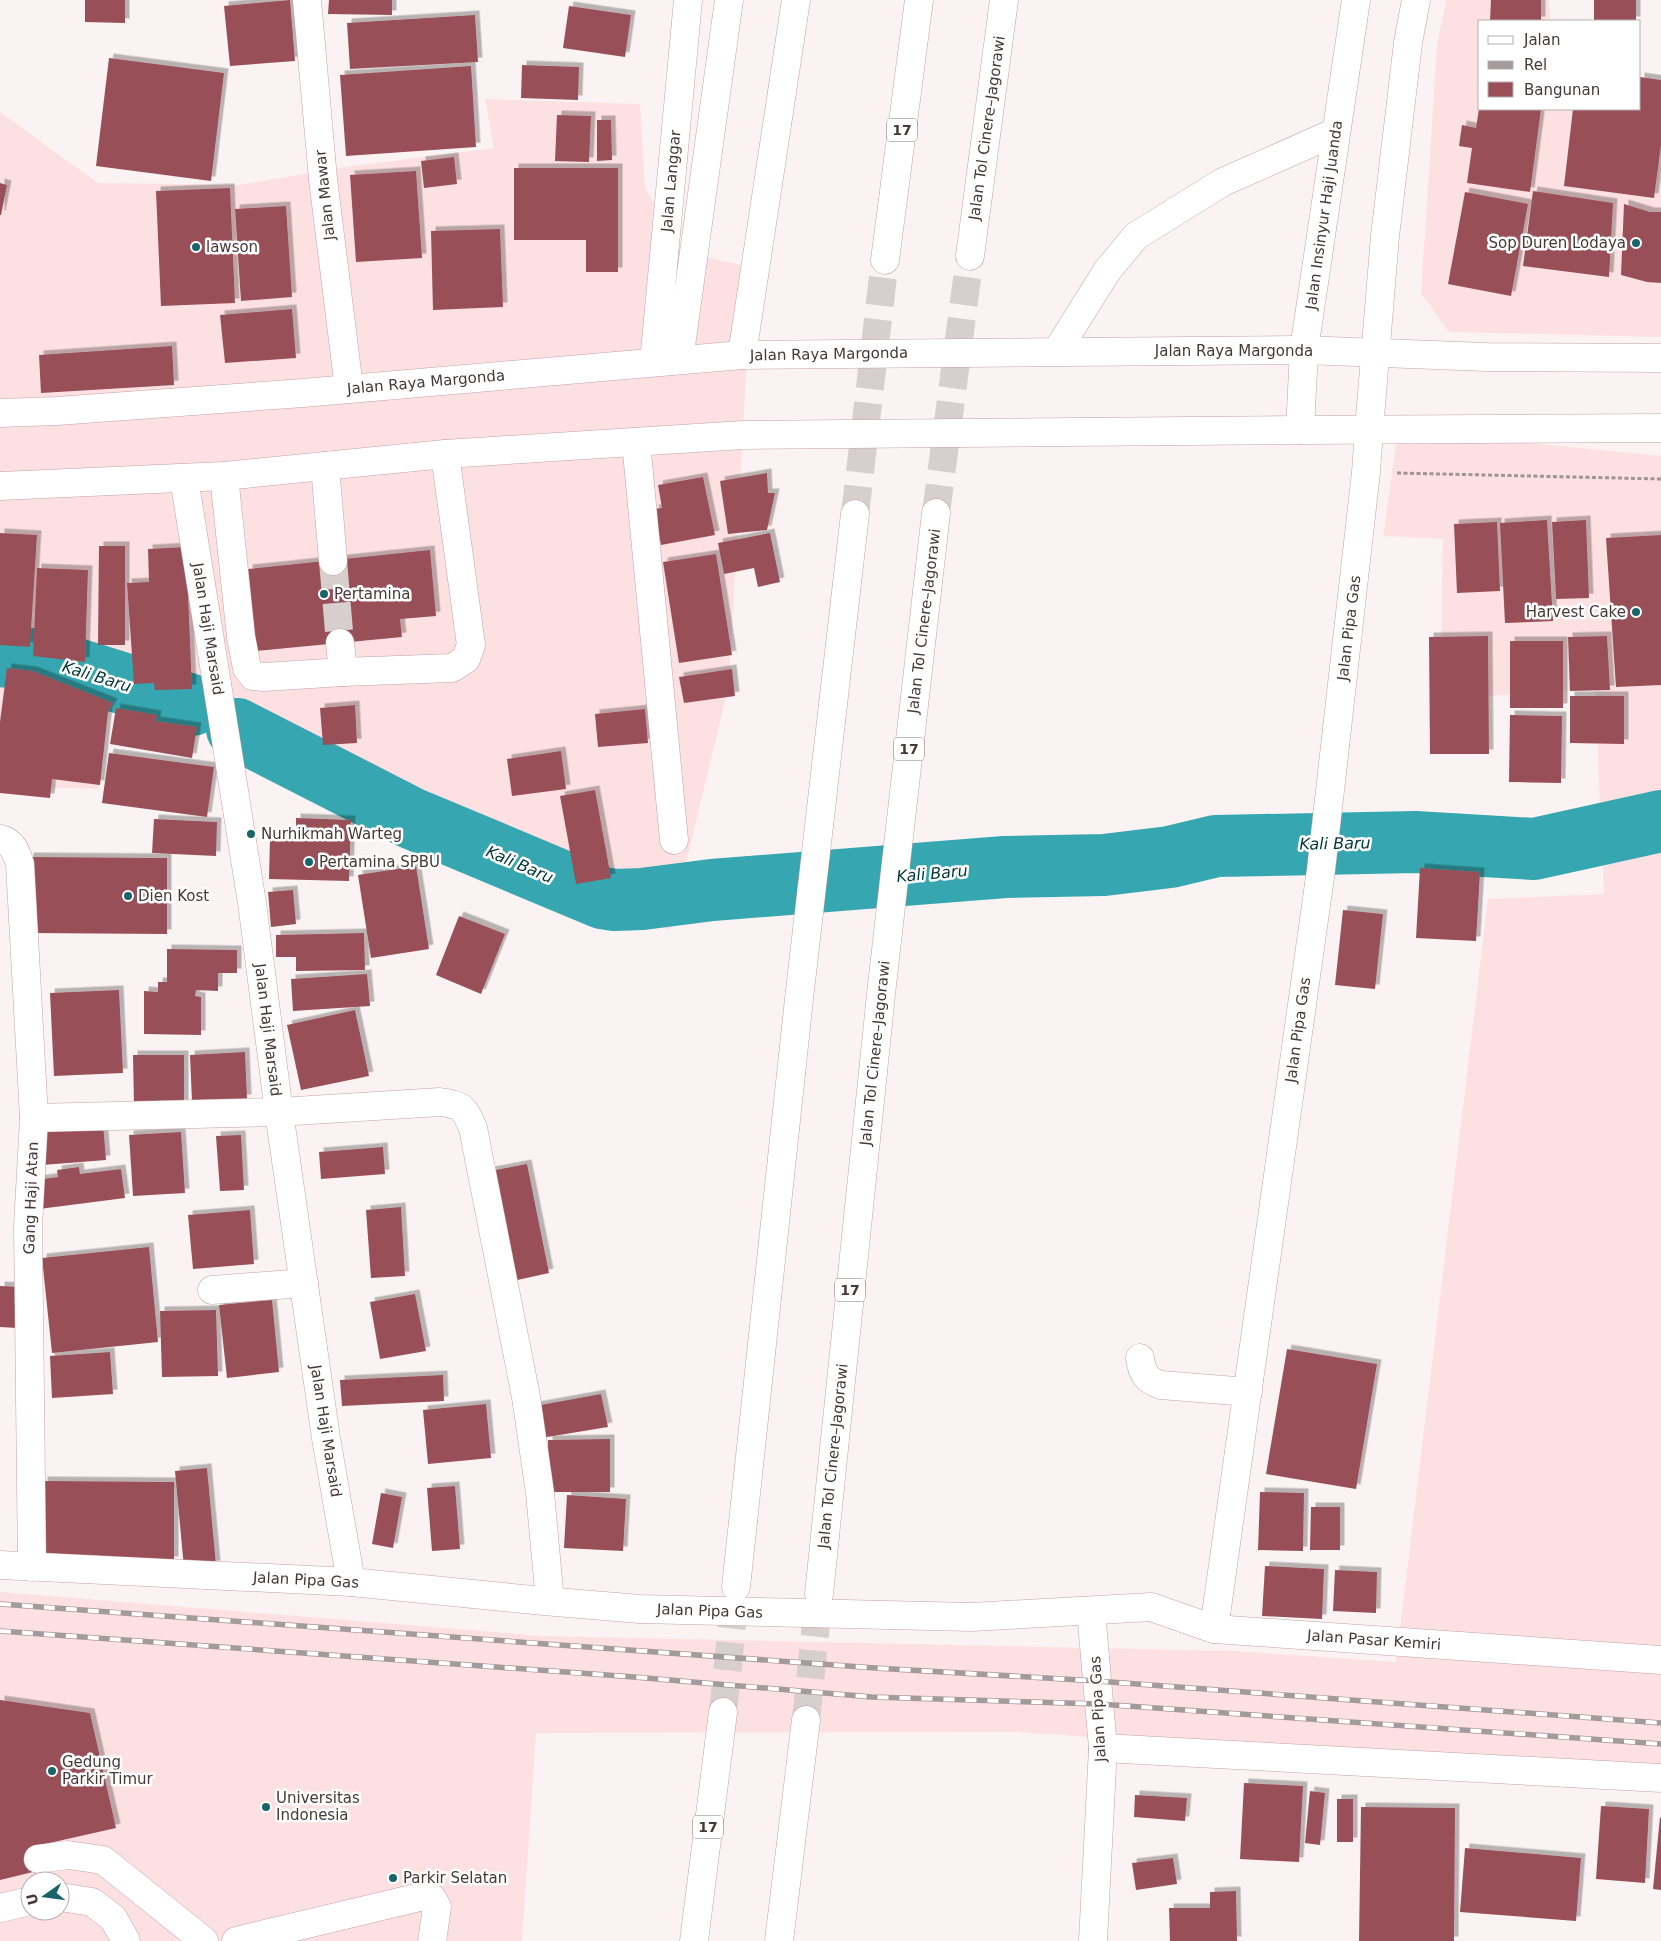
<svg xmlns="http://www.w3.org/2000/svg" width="1661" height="1941" font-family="'DejaVu Sans',sans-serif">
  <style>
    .built { fill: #fde0e2; fill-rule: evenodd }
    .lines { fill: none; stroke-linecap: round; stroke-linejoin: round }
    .river { stroke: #36a7b0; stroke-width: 62 }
    .building { fill: #994f58; filter: url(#shadow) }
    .minor-tunnel { stroke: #d7cece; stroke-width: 28; stroke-dasharray: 28 14; stroke-linecap: butt }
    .highway-tunnel { stroke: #d7cece; stroke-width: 28; stroke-dasharray: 28 14; stroke-linecap: butt }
    .minor-casing { stroke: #c6a1a4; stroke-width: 29 }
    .major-casing { stroke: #c6a1a4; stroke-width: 29 }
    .highway-casing { stroke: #c6a1a4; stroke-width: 29 }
    .path { stroke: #9f9494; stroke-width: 3; stroke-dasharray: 4 2.5; stroke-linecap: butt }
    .minor { stroke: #fff; stroke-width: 28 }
    .major { stroke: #fff; stroke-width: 28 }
    .highway { stroke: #fff; stroke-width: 28 }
    .rail-casing { stroke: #a59a9a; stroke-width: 5.5 }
    .rail { stroke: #fff; stroke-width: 4; stroke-dasharray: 11; stroke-linecap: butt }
    .poi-dot { fill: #17656b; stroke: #fff; stroke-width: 2 }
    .labels { text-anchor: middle; stroke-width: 5; stroke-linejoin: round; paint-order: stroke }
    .shield { fill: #fff; stroke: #7e7474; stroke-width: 1 }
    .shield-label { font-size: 14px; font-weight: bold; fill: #473839 }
    .street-label { font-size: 15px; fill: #473839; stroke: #fff }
    .poi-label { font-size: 15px; fill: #473839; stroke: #fff; text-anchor: start }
    .water-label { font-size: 16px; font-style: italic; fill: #003539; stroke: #fff }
  </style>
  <defs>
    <filter id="shadow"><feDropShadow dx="4.5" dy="-4.5" stdDeviation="0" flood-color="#0004"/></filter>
  </defs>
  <rect width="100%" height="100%" fill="#fbf3f3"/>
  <g class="built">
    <polygon points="1446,0 1549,0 1550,21 1480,21 1480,109 1640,109 1640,83 1661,89 1661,337 1449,332 1421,293 1437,46"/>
    <polygon points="485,99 640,104 645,188 682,252 752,267 729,684 670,930 112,686 98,789 0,786 0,112 98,183 239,185 345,167 494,148"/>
    <path d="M1398,430L1661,456V1776L1017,1732L536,1733L522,1941H0V1592L543,1636L1235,1651L1396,1662L1488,899L1604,894L1595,689L1440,699L1443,539L1383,536ZM30,1881H60V1911H30Z"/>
  </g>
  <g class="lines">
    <g class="river">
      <polyline points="0,656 51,661 192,705"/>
      <polyline points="237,729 411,818 602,898 615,900 642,899 712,890 1005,867 1104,865 1170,857 1216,846 1415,842 1534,849 1661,821"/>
    </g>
  </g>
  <g class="building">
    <polygon points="85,0 125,0 125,23 85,22"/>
    <polygon points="290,0 295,61 230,66 224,6"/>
    <polygon points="329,0 392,0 392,15 328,14"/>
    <polygon points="1491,0 1541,0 1541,21 1490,21"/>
    <rect x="1594" y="0" width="42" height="21"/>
    <polygon points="569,6 631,15 625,57 563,48"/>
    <polygon points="475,15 478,62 350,69 347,23"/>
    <polygon points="109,58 224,73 211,181 96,166"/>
    <polygon points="522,65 579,67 578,100 521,98"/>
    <polygon points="471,66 476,147 346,156 340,75"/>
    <polygon points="1640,77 1661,80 1661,145 1654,198 1564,186 1573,109 1640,109"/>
    <polygon points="1479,109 1541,109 1530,192 1467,183 1472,148 1459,146 1462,125 1476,128"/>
    <polygon points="557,115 591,116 589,162 555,161"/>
    <polygon points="597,120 611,120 612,160 597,161"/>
    <polygon points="454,157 457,184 424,188 421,161"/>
    <polygon points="514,168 618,168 618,272 586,272 586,240 514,240"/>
    <polygon points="416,171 422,258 356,262 350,175"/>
    <polygon points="0,183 7,185 1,215 0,215"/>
    <polygon points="230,188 235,303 161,306 156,191"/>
    <polygon points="1533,191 1613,203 1609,277 1523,266"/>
    <polygon points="1465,192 1528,204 1511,296 1448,284"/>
    <polygon points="1624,204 1650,212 1661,212 1661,283 1647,282 1621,275"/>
    <polygon points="286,206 292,297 241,301 235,209"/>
    <polygon points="500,229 503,307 433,310 431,231"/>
    <polygon points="292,309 296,358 225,363 220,315"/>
    <polygon points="172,346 174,385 41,393 39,355"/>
    <polygon points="767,473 768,493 775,493 767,530 728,534 720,481"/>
    <polygon points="703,477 715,535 661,545 654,509 662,508 658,485"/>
    <polygon points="1547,520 1553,621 1505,623 1500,523"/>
    <polygon points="1586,520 1589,598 1556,599 1552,522"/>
    <polygon points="1497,522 1500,591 1457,593 1454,524"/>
    <polygon points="0,533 37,535 30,647 0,645"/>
    <polygon points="770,533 780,582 758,587 754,568 724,574 718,543"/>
    <polygon points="1661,535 1661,685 1616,687 1606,538"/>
    <polygon points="99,546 125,546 125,645 98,645"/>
    <polygon points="186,547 192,689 155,690 154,683 134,684 127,583 149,582 148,549"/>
    <polygon points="430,550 436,616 400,619 402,637 256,651 248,569"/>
    <polygon points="716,554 732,655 679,663 663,562"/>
    <polygon points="37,568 88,570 85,662 33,656"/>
    <polygon points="1488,636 1489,754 1430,754 1429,637"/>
    <polygon points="1607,636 1610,690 1570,691 1568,637"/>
    <rect x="1510" y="641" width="53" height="67"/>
    <polygon points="7,668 33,671 113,703 108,712 100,785 52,779 50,798 0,793 0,722"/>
    <polygon points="732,669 735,696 684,703 679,677"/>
    <polygon points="1570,696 1624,696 1624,744 1570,743"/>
    <polygon points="355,705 357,743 323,745 320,708"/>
    <polygon points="116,708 157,715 156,721 197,727 192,758 110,744"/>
    <polygon points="645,709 648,743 598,747 595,714"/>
    <polygon points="1510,715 1562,716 1561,783 1509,782"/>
    <polygon points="561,751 566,789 512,796 507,759"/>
    <polygon points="109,753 214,767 207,817 102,803"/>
    <polygon points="595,790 611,878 576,884 560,796"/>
    <polygon points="296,818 351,820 349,881 269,879 270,838 296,839"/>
    <polygon points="154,819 217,822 216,856 152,853"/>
    <polygon points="29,857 167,858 167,934 28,933"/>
    <polygon points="416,866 429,949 371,958 358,875"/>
    <polygon points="1420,868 1480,872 1476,941 1416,938"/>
    <polygon points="293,890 296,924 271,927 268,892"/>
    <polygon points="1343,910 1383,914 1375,989 1335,985"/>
    <polygon points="459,916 505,934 481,994 436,975"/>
    <polygon points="364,933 365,970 296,971 296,957 276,957 276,935"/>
    <polygon points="167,949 237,950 237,973 218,973 218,991 196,990 195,996 201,997 201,1035 144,1034 144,991 158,992 158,982 167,982"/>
    <polygon points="367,974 370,1006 293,1011 291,979"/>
    <polygon points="119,990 123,1073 54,1076 50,993"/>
    <polygon points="355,1010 369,1076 301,1090 287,1025"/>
    <polygon points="245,1052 247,1099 192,1101 190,1055"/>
    <polygon points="133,1055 184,1055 184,1104 134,1105"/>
    <polygon points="103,1123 106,1160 42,1165 39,1128"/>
    <polygon points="181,1132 185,1193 133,1196 129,1135"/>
    <polygon points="241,1135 244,1190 220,1191 216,1136"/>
    <polygon points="383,1147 385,1174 321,1179 319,1152"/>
    <polygon points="527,1164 549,1273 513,1281 490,1171"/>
    <polygon points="79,1167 80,1174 121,1169 125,1198 39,1209 35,1180 58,1177 57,1170"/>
    <polygon points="401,1207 405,1276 371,1278 366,1210"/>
    <polygon points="250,1210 254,1264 193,1269 188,1215"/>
    <polygon points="149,1247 158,1342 52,1353 42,1258"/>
    <polygon points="0,1286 19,1287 17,1328 0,1327"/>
    <polygon points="415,1294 426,1351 380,1359 370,1302"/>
    <polygon points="272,1300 279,1372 227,1378 219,1305"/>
    <polygon points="216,1310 218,1376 162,1377 160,1311"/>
    <polygon points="1287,1349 1377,1364 1356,1489 1266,1474"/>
    <polygon points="110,1352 113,1394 52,1398 50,1356"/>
    <polygon points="443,1375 444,1401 342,1406 340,1380"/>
    <polygon points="601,1394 608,1427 541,1438 535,1406"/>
    <polygon points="486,1404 491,1458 428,1464 423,1410"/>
    <polygon points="610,1439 610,1492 549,1492 548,1440"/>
    <polygon points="207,1468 216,1565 184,1568 175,1471"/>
    <polygon points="43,1481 174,1482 174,1561 43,1560"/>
    <polygon points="455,1486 460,1549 432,1551 427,1488"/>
    <polygon points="1260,1492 1304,1493 1303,1551 1258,1550"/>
    <polygon points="381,1493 402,1497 393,1548 372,1544"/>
    <polygon points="567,1495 626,1499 623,1551 564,1548"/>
    <polygon points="1311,1507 1340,1507 1340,1550 1310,1550"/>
    <polygon points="1265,1566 1324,1569 1322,1619 1262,1616"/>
    <polygon points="1335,1570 1377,1572 1376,1613 1333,1611"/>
    <polygon points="0,1700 90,1713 116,1828 36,1846 41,1870 0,1880"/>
    <polygon points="1244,1783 1303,1786 1299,1862 1240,1859"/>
    <polygon points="1310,1791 1325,1793 1320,1845 1305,1843"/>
    <polygon points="1135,1795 1187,1798 1185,1821 1134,1817"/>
    <rect x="1337" y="1799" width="16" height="43"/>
    <polygon points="1601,1806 1649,1809 1645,1883 1596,1879"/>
    <polygon points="1361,1807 1455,1808 1454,1941 1359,1941"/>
    <polygon points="1660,1817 1661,1818 1661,1890 1653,1889"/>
    <polygon points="1465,1848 1581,1858 1576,1921 1460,1912"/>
    <polygon points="1173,1858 1177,1884 1136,1890 1132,1863"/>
    <polygon points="1236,1891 1237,1941 1170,1941 1169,1908 1210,1908 1210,1892"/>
  </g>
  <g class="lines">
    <polyline class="minor-tunnel" points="333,561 340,643"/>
    <g class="highway-tunnel">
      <polyline points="936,513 970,256"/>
      <polyline points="855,514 885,260"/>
      <polyline points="723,1712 736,1587"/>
      <polyline points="806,1720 819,1594"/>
    </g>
    <g class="minor-casing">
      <g id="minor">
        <polyline points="307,0 323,179 349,388"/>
        <polyline points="654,362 688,0"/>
        <polyline points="636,442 674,840"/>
        <polyline points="325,466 333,561"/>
        <polyline points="224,476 241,637 247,668 253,676 264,677 343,672 452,668 466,659 471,645 445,454"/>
        <polyline points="184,478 252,903 279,1112 326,1438 351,1582"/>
        <polyline points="340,643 343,672"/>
        <path d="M0,839C13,842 16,852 20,864L34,1118L28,1226L32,1567"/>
        <path d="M34,1118L279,1112L440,1102C462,1105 464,1107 473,1128L526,1397L540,1493L550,1601"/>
        <polyline points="212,1290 304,1283"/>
        <path d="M1140,1358C1142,1373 1146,1380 1161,1385L1248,1392"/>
        <polyline points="0,1565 351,1582 544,1601 640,1609 971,1617 1151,1607 1214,1629 1661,1660"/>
        <polyline points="1091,1611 1103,1748 1093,1941"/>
        <polyline points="1214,1629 1321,870 1366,472 1369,430"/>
        <polyline points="1103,1748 1661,1778"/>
        <polyline points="38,1859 68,1855 103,1860 204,1941"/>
        <polyline points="60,1897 92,1902 113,1918 126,1941"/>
        <polyline points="0,1908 30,1901"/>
        <polyline points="236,1941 424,1896 432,1898 437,1907 432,1941"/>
      </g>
    </g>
    <g class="major-casing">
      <g id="major">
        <polyline points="0,413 57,411 303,393 742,355 1304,350"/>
        <polyline points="0,486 224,476 445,454 743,435 1300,430"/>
      </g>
    </g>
    <g class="highway-casing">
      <g id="highway">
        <polyline points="1356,0 1304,350 1300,430 1661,428"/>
        <polyline points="970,256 1004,0"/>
        <polyline points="885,260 919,0"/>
        <polyline points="1304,350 1486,357 1661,358"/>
        <polyline points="1057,351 1107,271 1136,236 1223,182 1336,132"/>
        <polyline points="742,355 796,0"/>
        <polyline points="679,360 729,0"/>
        <polyline points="1369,430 1385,236 1408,43 1416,0"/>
        <polyline points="736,1587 799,999 855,514"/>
        <polyline points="819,1594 882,985 936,513"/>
        <polyline points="694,1941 723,1712"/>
        <polyline points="779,1941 806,1720"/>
      </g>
    </g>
    <polyline class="path" points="1397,473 1661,479"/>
    <use href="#minor" class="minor"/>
    <use href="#major" class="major"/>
    <use href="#highway" class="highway"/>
    <g class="rail-casing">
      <g id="rail">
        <polyline points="0,1604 875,1668 1097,1681 1661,1723"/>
        <polyline points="0,1631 634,1677 872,1697 1099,1704 1661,1744"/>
      </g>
    </g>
    <use href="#rail" class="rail"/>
  </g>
  <g class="poi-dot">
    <circle cx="1636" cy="243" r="5"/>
    <circle cx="196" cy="247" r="5"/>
    <circle cx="324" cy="594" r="5"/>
    <circle cx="1636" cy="612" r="5"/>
    <circle cx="251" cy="834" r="5"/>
    <circle cx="309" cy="862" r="5"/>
    <circle cx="128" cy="896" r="5"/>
    <circle cx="52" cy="1771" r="5"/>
    <circle cx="266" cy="1807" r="5"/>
    <circle cx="393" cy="1878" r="5"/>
  </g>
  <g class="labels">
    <g class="shield">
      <rect x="887" y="118.5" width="30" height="23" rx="4"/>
      <rect x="894" y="737.5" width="30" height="23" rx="4"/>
      <rect x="835" y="1278.5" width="30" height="23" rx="4"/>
      <rect x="693" y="1815.5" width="30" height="23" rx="4"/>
    </g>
    <g class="shield-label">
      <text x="902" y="135">17</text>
      <text x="909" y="754">17</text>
      <text x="850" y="1295">17</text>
      <text x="708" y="1832">17</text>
    </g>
    <g class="street-label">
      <text transform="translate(987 128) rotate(-82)" y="5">Jalan Tol Cinere–Jagorawi</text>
      <text transform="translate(671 181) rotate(-85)" y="5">Jalan Langgar</text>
      <text transform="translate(325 195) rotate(-96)" y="5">Jalan Mawar</text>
      <text transform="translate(1324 215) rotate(-82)" y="5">Jalan Insinyur Haji Juanda</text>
      <text x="1234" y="356">Jalan Raya Margonda</text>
      <text transform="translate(829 354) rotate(-1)" y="5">Jalan Raya Margonda</text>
      <text transform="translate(426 382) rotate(-5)" y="5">Jalan Raya Margonda</text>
      <text transform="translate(924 621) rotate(-83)" y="5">Jalan Tol Cinere–Jagorawi</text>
      <text transform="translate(1349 628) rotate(-83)" y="5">Jalan Pipa Gas</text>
      <text transform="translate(208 629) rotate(81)" y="5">Jalan Haji Marsaid</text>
      <text transform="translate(268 1030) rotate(83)" y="5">Jalan Haji Marsaid</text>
      <text transform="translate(1298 1030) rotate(-82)" y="5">Jalan Pipa Gas</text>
      <text transform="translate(875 1053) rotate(-84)" y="5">Jalan Tol Cinere–Jagorawi</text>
      <text transform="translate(31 1198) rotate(-88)" y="5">Gang Haji Atan</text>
      <text transform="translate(326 1431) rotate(81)" y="5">Jalan Haji Marsaid</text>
      <text transform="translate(833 1456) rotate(-84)" y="5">Jalan Tol Cinere–Jagorawi</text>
      <text transform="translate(306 1580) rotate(3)" y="5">Jalan Pipa Gas</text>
      <text transform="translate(710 1611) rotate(2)" y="5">Jalan Pipa Gas</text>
      <text transform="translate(1374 1640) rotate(4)" y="5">Jalan Pasar Kemiri</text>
      <text transform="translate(1098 1709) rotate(-93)" y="5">Jalan Pipa Gas</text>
    </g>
    <g class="poi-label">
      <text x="1626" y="248" text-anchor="end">Sop Duren Lodaya</text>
      <text x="206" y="252">lawson</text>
      <text x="334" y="599">Pertamina</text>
      <text x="1626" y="617" text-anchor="end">Harvest Cake</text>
      <text x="261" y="839">Nurhikmah Warteg</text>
      <text x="319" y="867">Pertamina SPBU</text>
      <text x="138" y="901">Dien Kost</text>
      <text x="62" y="1767">Gedung<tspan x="62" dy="17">Parkir Timur</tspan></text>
      <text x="276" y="1803">Universitas<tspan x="276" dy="17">Indonesia</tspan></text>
      <text x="403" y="1883">Parkir Selatan</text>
    </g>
    <g class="water-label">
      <text transform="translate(97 676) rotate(17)" y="6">Kali Baru</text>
      <text transform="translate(1335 843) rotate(-1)" y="6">Kali Baru</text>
      <text transform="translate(520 864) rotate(23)" y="6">Kali Baru</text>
      <text transform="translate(932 873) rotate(-5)" y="6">Kali Baru</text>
    </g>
  </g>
  <rect x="1478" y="20" width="162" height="90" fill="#ffffff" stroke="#b5afb0"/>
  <rect x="1488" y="36" width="25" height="8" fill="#ffffff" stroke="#b5afb0"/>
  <text x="1524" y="45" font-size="15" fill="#473839">Jalan</text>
  <rect x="1488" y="61" width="25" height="8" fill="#a59a9a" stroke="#b5afb0"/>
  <text x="1524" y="70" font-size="15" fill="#473839">Rel</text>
  <rect x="1488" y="82" width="25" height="15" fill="#994f58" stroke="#b5afb0"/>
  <text x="1524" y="95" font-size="15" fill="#473839">Bangunan</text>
  <g transform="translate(45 1896) rotate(256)"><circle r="24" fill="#ffffff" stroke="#b5afb0"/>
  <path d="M0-4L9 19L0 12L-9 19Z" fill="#17656b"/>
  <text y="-8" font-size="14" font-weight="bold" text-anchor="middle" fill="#473839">U</text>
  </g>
</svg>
